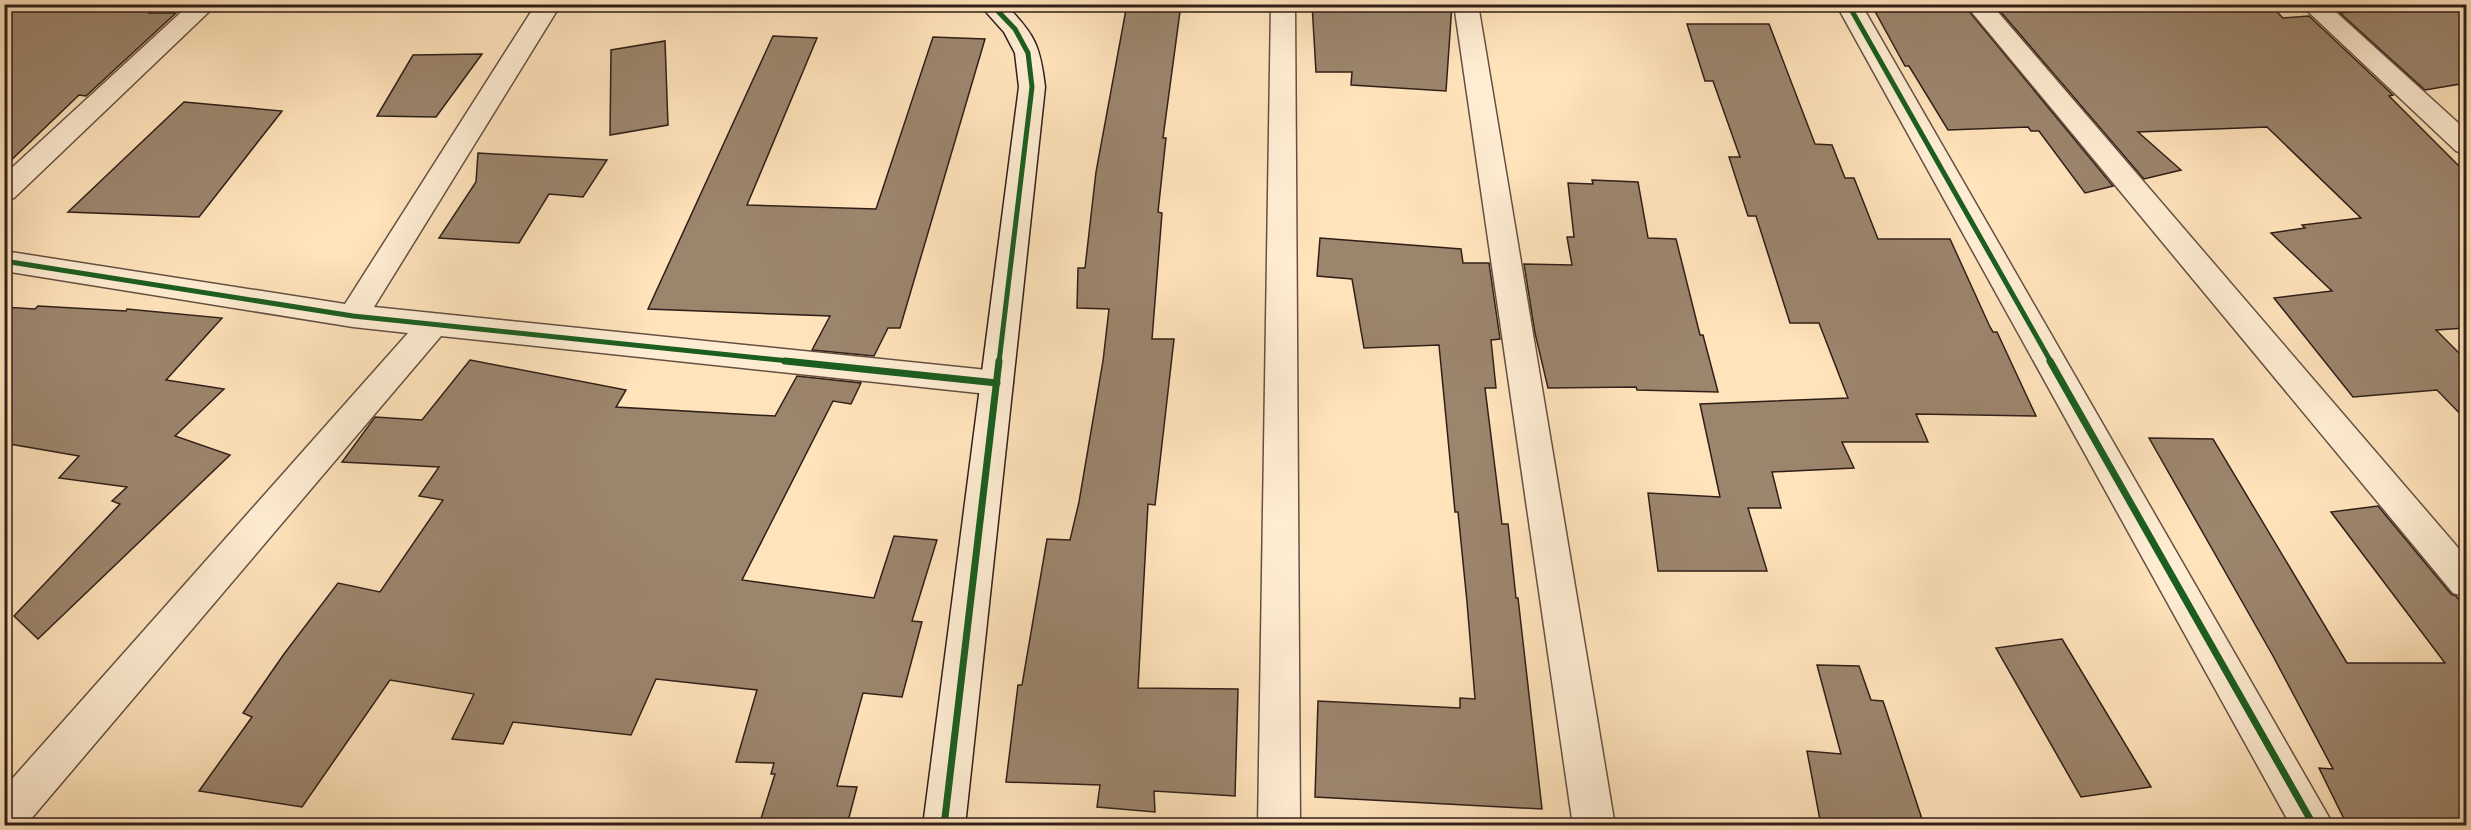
<svg xmlns="http://www.w3.org/2000/svg" width="2471" height="830" font-family="'Sorts Mill Goudy',serif">
  <style>
    .building { fill: #9c856d; stroke: #301f19; stroke-width: 1.5 }
    .lines { fill: none; stroke-linecap: round; stroke-linejoin: round }
    .street-casing { stroke: #645042; stroke-width: 3 }
    .secondary-casing { stroke: #301f19; stroke-width: 3 }
    .street { fill: #ffedd3; fill-rule: evenodd }
    .secondary { fill: #ffedd3; fill-rule: evenodd }
    .cycleway-far1-casing { stroke: #ffedd3; stroke-width: 8 }
    .cycleway-casing { stroke: #ffedd3; stroke-width: 10 }
    .cycleway-far1 { stroke: #1b5e20; stroke-width: 5 }
    .cycleway { stroke: #1b5e20; stroke-width: 7 }
  </style>
  <rect width="100%" height="100%" fill="#ffe3bb"/>
  <filter id="stains"><feTurbulence type="fractalNoise" baseFrequency=".00333" numOctaves="4"/><feColorMatrix values="0 0 0 0 .2 0 0 0 0 .09 0 0 0 0 .02 0 0 0 .5 -.17"/></filter>
  <radialGradient id="worn" r=".72"><stop offset=".6" stop-color="#630" stop-opacity="0"/><stop offset="1" stop-color="#630" stop-opacity=".3"/></radialGradient>
  <g class="building">
    <polygon points="4,4 158,4 149,13 176,13 86,96 79,95 4,167"/>
    <polygon points="1127,4 1181,4 1163,138 1166,138 1158,212 1162,213 1152,339 1174,339 1155,505 1148,504 1138,688 1238,689 1235,796 1154,791 1155,812 1097,807 1100,785 1006,782 1018,685 1022,685 1047,539 1070,540 1079,502 1103,361 1109,309 1077,308 1078,268 1085,268 1096,172"/>
    <polygon points="1312,4 1452,4 1446,91 1351,85 1352,72 1316,72"/>
    <polygon points="1871,4 1963,4 2113,186 2085,193 2039,131 2031,131 2028,127 1948,130 1909,66 1905,66"/>
    <polygon points="1994,4 2269,4 2283,18 2309,16 2393,95 2389,96 2466,173 2466,328 2436,330 2466,360 2466,420 2437,390 2353,397 2274,298 2332,291 2271,233 2305,228 2302,225 2361,218 2267,127 2138,132 2181,170 2144,179"/>
    <polygon points="2417,4 2466,4 2466,83 2425,90 2340,13"/>
    <polygon points="1687,24 1769,24 1815,144 1832,145 1845,178 1854,178 1878,239 1950,239 1990,327 1993,332 1997,332 2036,416 1916,414 1928,442 1842,442 1854,468 1772,472 1781,508 1748,508 1767,571 1658,571 1648,493 1720,497 1700,404 1848,398 1819,323 1790,323 1756,216 1748,216 1729,157 1740,157 1713,81 1705,81"/>
    <polygon points="773,36 817,38 747,205 876,209 933,37 985,39 900,328 888,328 874,356 812,350 830,316 648,309"/>
    <polygon points="665,41 668,125 610,135 611,50"/>
    <polygon points="482,54 436,117 377,116 413,55"/>
    <polygon points="184,102 282,111 199,217 68,212"/>
    <polygon points="478,153 494,154 607,160 583,197 549,194 519,243 439,238 476,182"/>
    <polygon points="1592,180 1638,182 1648,238 1676,239 1700,335 1703,335 1718,392 1637,390 1636,387 1548,388 1535,333 1524,264 1572,265 1567,237 1574,237 1568,183 1593,184"/>
    <polygon points="1320,238 1461,249 1463,263 1489,263 1500,339 1491,340 1496,388 1485,388 1502,524 1508,524 1516,598 1518,598 1542,809 1315,797 1318,701 1460,708 1460,698 1475,699 1467,602 1458,512 1455,512 1439,345 1364,348 1352,279 1317,276"/>
    <polygon points="38,306 126,311 127,309 222,318 166,380 224,389 175,436 230,455 38,639 14,616 120,504 112,501 127,487 59,478 79,456 4,443 4,307 35,309"/>
    <polygon points="470,360 626,390 616,407 775,416 797,376 861,383 851,404 833,401 742,580 874,598 894,536 937,540 912,621 922,622 902,697 863,693 837,786 857,787 847,825 759,825 775,774 771,774 774,763 736,762 757,690 656,679 631,735 513,722 503,744 452,739 474,694 390,680 302,807 199,791 252,717 243,713 284,654 338,583 380,592 443,500 419,496 439,467 342,462 375,417 422,420"/>
    <polygon points="2149,438 2213,439 2347,663 2445,663 2331,512 2378,506 2451,594 2456,596 2466,609 2466,825 2347,825 2319,768 2333,769 2273,656"/>
    <polygon points="2062,639 2151,787 2081,797 1996,648"/>
    <polygon points="1817,665 1859,666 1871,700 1883,701 1924,825 1820,820 1807,751 1841,754"/>
  </g>
  <g class="lines">
    <g class="street-casing">
      <g id="street">
        <polygon points="190,4 217,4 14,198 4,200 4,175"/>
        <polygon points="536,4 561,4 374,307 997,371 1008,374 1013,383 1008,392 997,395 441,336 25,826 4,826 4,788 408,333 353,327 4,271 4,251 345,304"/>
        <polygon points="1271,4 1295,4 1300,826 1258,826"/>
        <polygon points="1454,4 1478,4 1615,826 1573,826"/>
        <polygon points="1836,4 1861,4 2334,826 2291,826"/>
        <polygon points="1965,4 1991,4 2466,557 2466,597 2453,593"/>
        <polygon points="2300,4 2327,4 2466,130 2466,154 2456,151"/>
      </g>
    </g>
    <g class="secondary-casing">
      <path id="secondary" d="M979,4H1005C1035,35 1040,45 1045,87L965,826H923L1019,87L1015,53L1004,32Z"/>
    </g>
    <use href="#street" class="street"/>
    <use href="#secondary" class="secondary"/>
    <g class="cycleway-far1-casing">
      <g id="cycleway-far1">
        <polyline points="991,4 1015,29 1028,53 1032,87 999,362"/>
        <polyline points="1848,4 2051,362"/>
        <polyline points="4,261 353,316 799,362"/>
      </g>
    </g>
    <g class="cycleway-casing">
      <g id="cycleway">
        <polyline points="785,361 997,383"/>
        <polyline points="2050,361 2314,826"/>
        <polyline points="944,826 999,361"/>
      </g>
    </g>
    <use href="#cycleway-far1" class="cycleway-far1"/>
    <use href="#cycleway" class="cycleway"/>
  </g>
  <rect width="2471" height="830" fill="none" stroke="#ffe3bb" stroke-width="24"/>
  <rect x="6" y="6" width="2459" height="818" fill="none" stroke="#301f19" stroke-width="3"/>
  <rect x="12" y="12" width="2447" height="806" fill="none" stroke="#301f19" stroke-width="1.5"/>
  <rect width="100%" height="100%" filter="url(#stains)"/>
  <rect width="100%" height="100%" fill="url(#worn)"/>
</svg>
